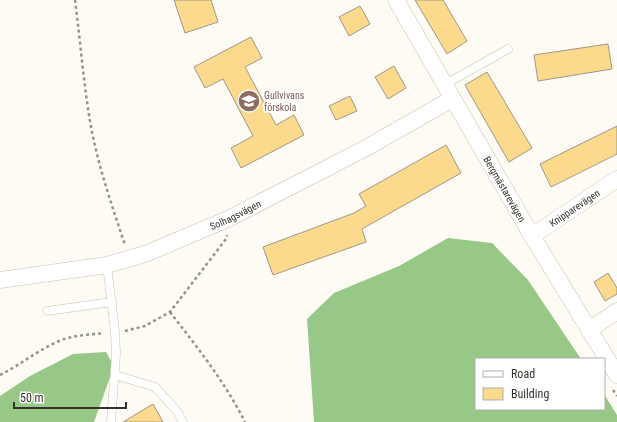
<svg xmlns="http://www.w3.org/2000/svg" width="617" height="422" font-family="'Roboto Condensed',sans-serif">
  <style>
    .forest { fill: #97c887 }
    .building { fill: #fcda8d; stroke: #9f9787 }
    .lines { fill: none; stroke-linecap: round; stroke-linejoin: round }
    .lane-casing { stroke: #c8c1b0; stroke-width: 9 }
    .street-casing { stroke: #c8c1b0; stroke-width: 17 }
    .path { stroke: #95928b; stroke-width: 2.5; stroke-dasharray: 3 3; stroke-linecap: butt }
    .lane { stroke: #fff; stroke-width: 8 }
    .street { stroke: #fff; stroke-width: 16 }
    .labels { text-anchor: middle; stroke-width: 3.5; stroke-linejoin: round; paint-order: stroke }
    .education-label { font-size: 10px; fill: #785e54; stroke: #fff; text-anchor: start }
    .street-label { font-size: 10px; fill: #35322b; stroke: #fff }
  </style>
  <rect width="100%" height="100%" fill="#fefbf4"/>
  <g class="forest">
    <polygon points="448,238 492,243 528,280 581,359 476,359 476,409 604,409 604,394 617,415 617,422 314,422 307,319 334,293 399,266"/>
    <polygon points="106,352 114,366 94,422 0,422 0,396 30,376 73,354"/>
  </g>
  <g class="building">
    <polygon points="174,0 211,0 218,22 185,33"/>
    <polygon points="415,0 443,0 467,41 447,54"/>
    <polygon points="360,6 370,24 349,36 339,17"/>
    <polygon points="251,37 262,58 245,67 276,125 294,115 304,135 241,168 231,148 253,136 223,79 205,88 194,67"/>
    <polygon points="608,44 612,69 538,81 534,55"/>
    <polygon points="394,66 406,88 388,99 375,77"/>
    <polygon points="487,72 532,148 509,162 465,85"/>
    <polygon points="350,96 357,111 336,120 329,106"/>
    <polygon points="617,126 617,154 551,187 540,164"/>
    <polygon points="446,145 461,173 362,229 366,242 273,275 263,247 354,213 366,206 359,194"/>
    <polygon points="608,273 617,288 617,294 605,301 594,282"/>
    <polygon points="153,404 163,422 123,422"/>
  </g>
  <g class="lines">
    <g class="lane-casing">
      <g id="lane">
        <polyline points="444,85 508,49"/>
        <polyline points="107,265 115,332 116,354 111,422"/>
        <polyline points="47,311 112,302"/>
        <polyline points="115,375 155,387 176,410 183,422"/>
      </g>
    </g>
    <g class="street-casing">
      <g id="street">
        <path id="s1" d="M396,0L532,236L617,375"/>
        <path id="s2" d="M532,236L617,179"/>
        <path id="s3" d="M0,280L107,265L145,254L228,219L366,148L452,99"/>
        <polyline points="589,330 617,311"/>
      </g>
    </g>
    <g class="path">
      <path d="M75,0C80,38 83,77 89,115C96,160 111,203 125,245"/>
      <path d="M170,312C197,347 225,382 245,422"/>
      <polyline points="125,331 145,326 170,312 226,239 227,235"/>
      <path d="M0,375C20,365 38,350 59,341C73,335 89,335 104,333"/>
      <polyline points="613,390 617,396"/>
    </g>
    <use href="#lane" class="lane"/>
    <use href="#street" class="street"/>
  </g>
  <defs>
    <g id="school-disc" transform="scale(1.15)"><circle r="9.5" fill="#8d6e63" stroke="#fff"/><path d="M0-5L7-2L0 1L-7-2ZM-4 1L0 2.5L4 1V4Q0 6-4 4Z" fill="#fff"/></g>
  </defs>
  <g fill-rule="evenodd">
    <use href="#school-disc" x="249" y="101"/>
  </g>
  <g class="labels">
    <g class="education-label">
      <text x="264" y="99">Gullvivans<tspan x="264" dy="12">förskola</tspan></text>
    </g>
    <g class="street-label">
      <text dy="4" stroke="none"><textPath href="#s1" startOffset="218">Bergmästarevägen</textPath></text>
      <text dy="4" stroke="none"><textPath href="#s2" startOffset="51">Knipparevägen</textPath></text>
      <text dy="4" stroke="none"><textPath href="#s3" startOffset="246">Solhagsvägen</textPath></text>
    </g>
  </g>
  <rect x="475" y="358" width="130" height="52" fill="#ffffff" stroke="#aeadaa"/>
  <rect x="483" y="371" width="20" height="6" fill="#ffffff" stroke="#aeadaa"/>
  <text x="511" y="378" font-size="12" fill="#35322b">Road</text>
  <rect x="483" y="388" width="20" height="12" fill="#fcda8d" stroke="#aeadaa"/>
  <text x="511" y="398" font-size="12" fill="#35322b">Building</text>
  <path d="M14 402v6h112v-6" fill="none" stroke="#35322b" stroke-width="2"/>
  <text x="20" y="402" font-size="12" fill="#35322b" stroke="#ffffff" stroke-width="3" paint-order="stroke">50 m</text>
</svg>
